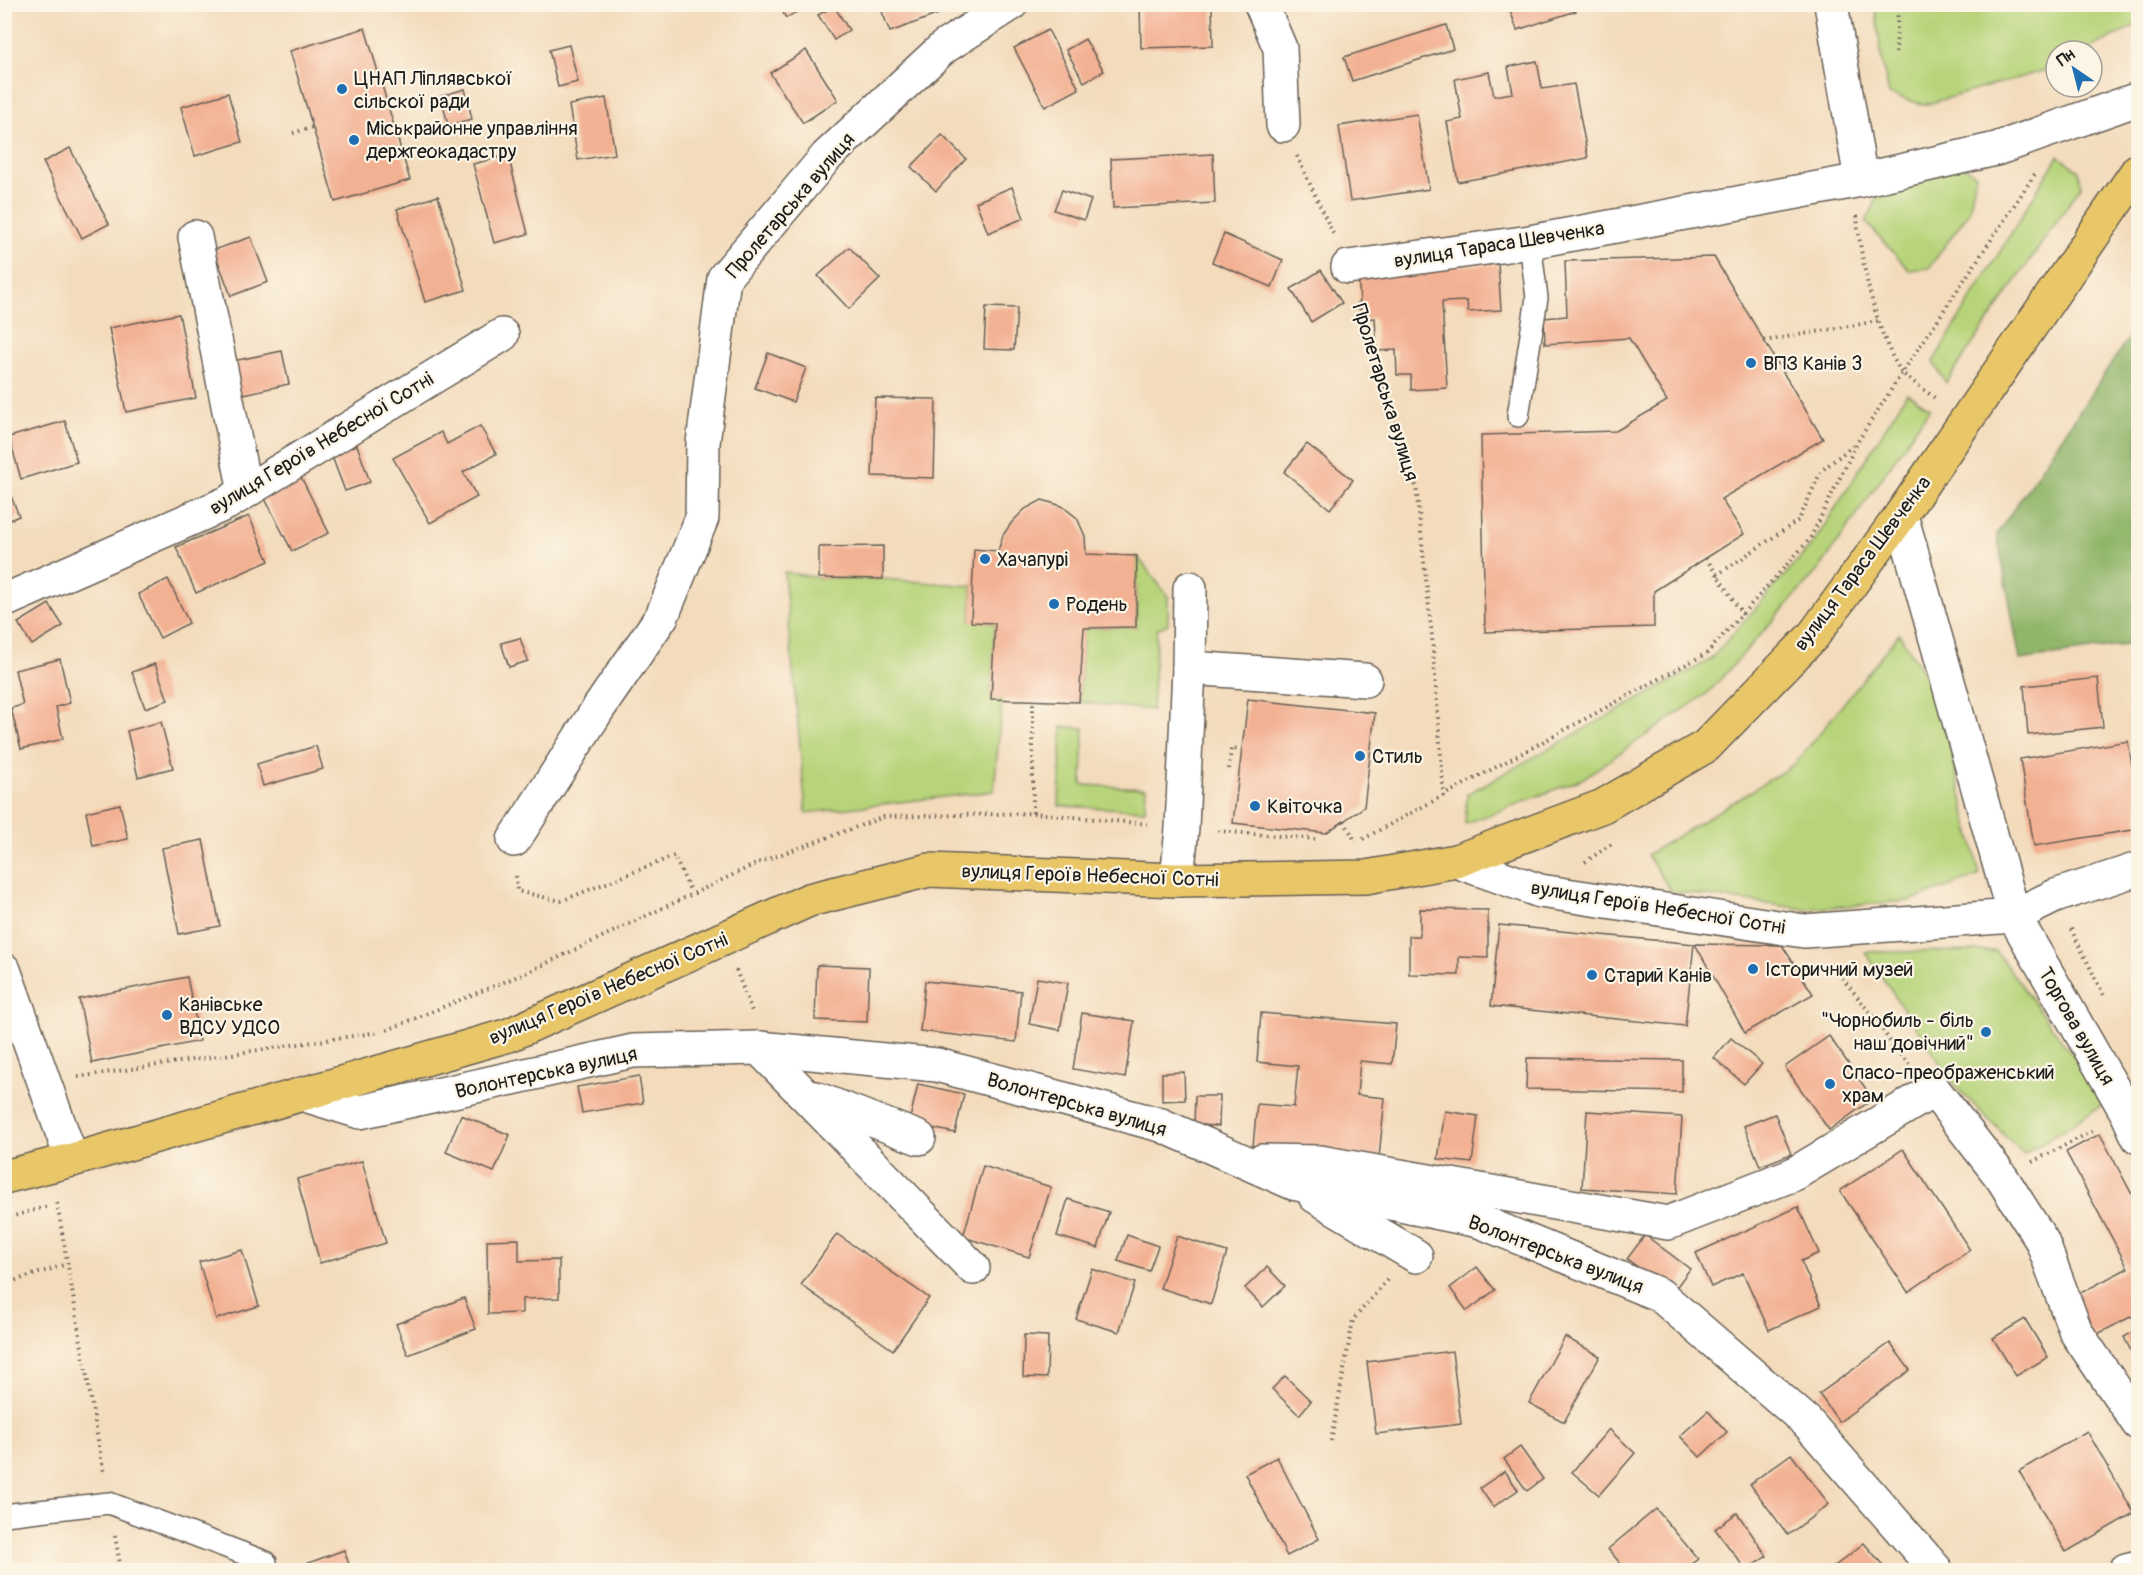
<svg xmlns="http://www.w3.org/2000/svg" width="2143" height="1575" font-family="Pangolin,sans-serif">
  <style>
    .green { fill: #b7d47a; stroke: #6a784b; stroke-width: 1.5 }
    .forest { fill: #91b66a; stroke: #566943; stroke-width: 1.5 }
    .building { fill: #f3b193 }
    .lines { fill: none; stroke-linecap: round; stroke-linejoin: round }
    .lane-casing { stroke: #675f54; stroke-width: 24 }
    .street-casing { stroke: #675f54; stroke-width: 36 }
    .primary-casing { stroke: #675f54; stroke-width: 36 }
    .path { stroke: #675f54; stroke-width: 4; stroke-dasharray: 1.5 4.5; stroke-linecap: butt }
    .lane { stroke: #fff; stroke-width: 21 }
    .street { stroke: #fff; stroke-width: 33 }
    .primary { stroke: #e9c769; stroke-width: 33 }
    .poi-dot { fill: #1f6fb2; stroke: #fcf5e5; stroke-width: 2 }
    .labels { text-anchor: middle; stroke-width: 4.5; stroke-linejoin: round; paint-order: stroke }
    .poi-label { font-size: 20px; fill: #1c1c1c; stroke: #fcf5e5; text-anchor: start }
    .street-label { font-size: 20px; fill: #1c1c1c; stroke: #fcf5e5 }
  </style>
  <rect width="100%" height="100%" fill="#fcf5e5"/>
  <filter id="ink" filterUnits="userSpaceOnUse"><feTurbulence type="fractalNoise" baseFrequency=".0167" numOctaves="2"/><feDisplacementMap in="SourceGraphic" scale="12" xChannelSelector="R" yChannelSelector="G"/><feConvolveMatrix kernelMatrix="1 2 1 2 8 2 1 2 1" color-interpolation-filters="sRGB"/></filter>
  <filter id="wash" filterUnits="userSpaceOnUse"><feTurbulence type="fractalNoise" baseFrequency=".008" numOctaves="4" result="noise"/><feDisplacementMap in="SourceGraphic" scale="24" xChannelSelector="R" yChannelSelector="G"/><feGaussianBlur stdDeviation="1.35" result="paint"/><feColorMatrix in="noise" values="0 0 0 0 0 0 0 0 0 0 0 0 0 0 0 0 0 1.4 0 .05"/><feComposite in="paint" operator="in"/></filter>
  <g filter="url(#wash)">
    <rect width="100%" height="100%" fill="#f3dbbc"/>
    <g class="green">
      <polygon points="1875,5 2138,5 2138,24 2085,51 2056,51 2056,66 2049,69 1924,105 1889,94 1882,62"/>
      <polygon points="2058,156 2079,171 2081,186 1946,383 1933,362"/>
      <polygon points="1962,165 1976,175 1969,212 1929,268 1909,270 1866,222 1883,186"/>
      <polygon points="1907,393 1930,408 1820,568 1709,692 1582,779 1465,824 1467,794 1710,660 1815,541"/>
      <polygon points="1137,556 1168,596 1168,624 1157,629 1152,710 1079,702 1084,628 1136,627"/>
      <polygon points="784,572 819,578 883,579 972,586 971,621 995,623 991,698 1002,699 994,791 806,813"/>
      <polygon points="1899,634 1938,696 1980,875 1909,901 1806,909 1671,891 1647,855 1795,764"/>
      <polygon points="1062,727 1084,728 1082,785 1146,788 1145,810 1059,806"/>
      <polygon points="1996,951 2107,1102 2024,1154 1957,1088 1865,952"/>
    </g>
    <polygon class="forest" points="2138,324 2138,643 2020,660 1997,534"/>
    <g id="blocks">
      <g class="building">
        <polygon points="778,4 804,4 806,7 786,18"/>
        <polygon points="879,4 941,4 944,12 890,32"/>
        <polygon points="1140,4 1212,4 1213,46 1141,48"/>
        <polygon points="1508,4 1574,4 1576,11 1517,30"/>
        <polygon points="834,6 849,30 834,40 818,15"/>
        <polygon points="1446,25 1453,49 1352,81 1344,57"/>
        <polygon points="365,28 410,180 335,202 290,51"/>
        <polygon points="1048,30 1079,89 1045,107 1014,48"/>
        <polygon points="1085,39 1104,71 1084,82 1066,50"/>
        <polygon points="569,45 578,82 558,87 549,50"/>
        <polygon points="806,50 838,100 803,123 770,73"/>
        <polygon points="1537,61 1542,89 1574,84 1588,158 1458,182 1447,122 1462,119 1455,79 1489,72 1494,96 1513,93 1508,67"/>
        <polygon points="465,89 472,119 448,125 441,96"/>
        <polygon points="228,93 242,142 195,156 181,107"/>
        <polygon points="606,98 615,154 578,160 569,105"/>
        <polygon points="1417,114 1429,189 1350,201 1339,126"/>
        <polygon points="942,135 966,159 936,191 911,167"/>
        <polygon points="70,148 109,224 82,238 43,162"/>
        <polygon points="1213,154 1215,203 1113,208 1111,159"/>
        <polygon points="508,155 528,234 494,243 473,164"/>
        <polygon points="1012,187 1024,218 988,233 976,202"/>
        <polygon points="1062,190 1091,200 1084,220 1054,210"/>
        <polygon points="438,196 466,290 425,302 397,209"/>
        <polygon points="1224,234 1283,260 1272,287 1212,262"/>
        <polygon points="251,237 268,282 231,296 214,250"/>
        <polygon points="849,247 880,279 849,309 818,276"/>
        <polygon points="1714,257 1823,439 1721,499 1744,534 1654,591 1654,627 1485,632 1481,435 1616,431 1667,401 1629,338 1545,344 1544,318 1567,316 1565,261"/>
        <polygon points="1498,264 1501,310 1468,312 1467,301 1442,302 1447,388 1411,390 1411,375 1397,375 1396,350 1377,351 1375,318 1361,319 1358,272"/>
        <polygon points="1321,270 1342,303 1311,322 1291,289"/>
        <polygon points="986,307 1017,308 1014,350 984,349"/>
        <polygon points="179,314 196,398 126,412 109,328"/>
        <polygon points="282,351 289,384 235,396 228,362"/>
        <polygon points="768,353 806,368 793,402 755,388"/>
        <polygon points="875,398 936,399 934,478 872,476"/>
        <polygon points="65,421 77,462 21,479 9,437"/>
        <polygon points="480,426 496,454 463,472 477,497 430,523 393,458 441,432 447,444"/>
        <polygon points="1307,444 1353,480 1330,509 1284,472"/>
        <polygon points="357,445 370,482 345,491 331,454"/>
        <polygon points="299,473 329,533 292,551 261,491"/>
        <polygon points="5,481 19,516 5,522"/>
        <polygon points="1042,500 1062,506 1077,518 1085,536 1086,554 1137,556 1136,627 1084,628 1079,702 991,699 995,623 971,622 974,549 998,551 1003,535 1012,522 1025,509"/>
        <polygon points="249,516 269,561 196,593 176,547"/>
        <polygon points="883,546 883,579 819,578 819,547"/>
        <polygon points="168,579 189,623 160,638 138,594"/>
        <polygon points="49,604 63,626 32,645 18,623"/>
        <polygon points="520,638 528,661 509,667 501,643"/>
        <polygon points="60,659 70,703 56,707 63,739 21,749 11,708 23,705 15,670"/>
        <polygon points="155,664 168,700 145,708 132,672"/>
        <polygon points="2098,678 2103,727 2028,735 2024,686"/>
        <polygon points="1248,699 1375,713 1364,807 1326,833 1233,823"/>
        <polygon points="161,722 173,768 138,777 127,731"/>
        <polygon points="2128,741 2138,803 2138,829 2034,846 2020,759"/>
        <polygon points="316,746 323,769 263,786 257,764"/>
        <polygon points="120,804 128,839 93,846 86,812"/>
        <polygon points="203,840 220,926 179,934 162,848"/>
        <polygon points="1420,909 1488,910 1488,958 1459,957 1459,975 1409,974 1409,936 1420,936"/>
        <polygon points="1499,925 1694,944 1685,1026 1491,1006"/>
        <polygon points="1695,944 1782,945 1813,994 1745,1033"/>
        <polygon points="817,965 869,967 867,1022 815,1020"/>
        <polygon points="187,977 200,1041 92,1063 79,999"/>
        <polygon points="1037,978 1068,983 1060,1030 1029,1024"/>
        <polygon points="925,981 1021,991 1016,1042 920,1031"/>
        <polygon points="1082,1013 1134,1021 1125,1078 1073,1069"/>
        <polygon points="1261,1013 1396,1024 1392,1064 1360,1061 1357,1095 1385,1098 1379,1157 1253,1146 1257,1104 1294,1107 1298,1066 1257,1062"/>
        <polygon points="1829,1036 1873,1099 1829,1130 1785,1067"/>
        <polygon points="1731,1038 1762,1064 1744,1084 1714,1058"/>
        <polygon points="1527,1058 1682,1060 1682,1092 1526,1089"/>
        <polygon points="1184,1072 1185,1100 1162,1101 1162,1073"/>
        <polygon points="639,1076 643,1103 582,1113 577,1087"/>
        <polygon points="918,1084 964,1094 955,1133 909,1123"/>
        <polygon points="1195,1096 1220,1096 1219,1126 1194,1125"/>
        <polygon points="1445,1111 1478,1116 1472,1163 1438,1159"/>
        <polygon points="1587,1111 1682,1117 1677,1194 1582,1188"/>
        <polygon points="1775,1114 1791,1154 1760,1166 1744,1126"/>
        <polygon points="461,1115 510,1135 494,1172 446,1152"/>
        <polygon points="2100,1134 2138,1206 2138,1313 2092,1337 2071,1298 2128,1268 2066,1152"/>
        <polygon points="1903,1149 1970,1250 1908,1292 1840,1191"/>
        <polygon points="362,1161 386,1243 320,1263 297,1179"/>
        <polygon points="983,1166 1051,1187 1029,1257 963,1237"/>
        <polygon points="1068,1199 1109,1212 1098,1248 1057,1236"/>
        <polygon points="1798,1207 1819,1253 1801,1261 1821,1306 1769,1330 1743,1273 1711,1287 1696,1253"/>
        <polygon points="837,1234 929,1298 893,1350 801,1285"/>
        <polygon points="1127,1235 1158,1246 1149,1271 1118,1261"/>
        <polygon points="1645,1235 1690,1269 1672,1293 1627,1259"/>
        <polygon points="1177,1236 1227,1252 1211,1304 1160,1288"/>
        <polygon points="519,1239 519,1261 559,1260 559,1298 522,1299 522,1313 488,1314 487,1240"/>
        <polygon points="242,1250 259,1306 216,1319 199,1262"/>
        <polygon points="1267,1267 1285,1286 1263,1307 1245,1288"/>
        <polygon points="1477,1267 1495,1290 1467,1311 1450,1288"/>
        <polygon points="1092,1269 1135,1283 1119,1332 1076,1319"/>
        <polygon points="464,1298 476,1329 408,1355 396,1324"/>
        <polygon points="2025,1319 2048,1357 2016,1376 1993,1338"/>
        <polygon points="2138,1329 2138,1365 2124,1337"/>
        <polygon points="1024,1335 1048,1336 1047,1378 1023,1377"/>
        <polygon points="1565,1337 1600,1356 1564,1422 1529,1403"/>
        <polygon points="1890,1343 1910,1370 1839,1422 1819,1394"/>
        <polygon points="1452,1351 1461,1424 1376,1434 1367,1362"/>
        <polygon points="1285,1376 1311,1401 1299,1415 1272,1389"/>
        <polygon points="1708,1411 1727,1432 1700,1457 1680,1436"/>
        <polygon points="1609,1429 1635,1453 1599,1495 1572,1472"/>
        <polygon points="2087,1431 2134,1513 2066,1552 2019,1471"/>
        <polygon points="1520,1447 1543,1479 1527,1491 1504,1459"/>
        <polygon points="1791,1454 1829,1504 1788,1535 1750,1484"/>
        <polygon points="1277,1457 1319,1539 1287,1556 1245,1474"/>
        <polygon points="1505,1471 1518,1490 1493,1507 1480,1488"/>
        <polygon points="1656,1509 1698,1559 1683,1570 1626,1570 1608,1549"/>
        <polygon points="1737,1513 1767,1556 1746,1570 1715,1529"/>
        <polygon points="1864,1543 1887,1570 1830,1570"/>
        <polygon points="344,1550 351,1570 289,1570"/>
      </g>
    </g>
  </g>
  <g filter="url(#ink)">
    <use href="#blocks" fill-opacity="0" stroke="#675f54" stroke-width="1.5"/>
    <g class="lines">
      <g class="lane-casing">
        <g id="lane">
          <polyline points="1518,416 1537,298 1530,242"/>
          <polyline points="4,1515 109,1503 266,1562"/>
        </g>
      </g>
      <g class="street-casing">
        <g id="street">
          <polyline points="1261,4 1280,48 1283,125"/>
          <polyline points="1831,4 1861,180"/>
          <polyline points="195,237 245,492"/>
          <polyline points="1348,267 1530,242 1861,180 1996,149 2138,99"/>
          <polyline points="1901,515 2014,916 2127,1113 2138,1137"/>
          <polyline points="4,601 227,503 502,335"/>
          <polyline points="1189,668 1190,588"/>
          <polyline points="514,840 598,709 662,616 702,518 703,443 724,278 827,156 944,47 1011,4"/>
          <polyline points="1456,861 1540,891 1804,931 2014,916 2055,896 2138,869"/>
          <polyline points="1177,880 1182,828 1189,668 1365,680"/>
          <polyline points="4,970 72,1160"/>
          <polyline points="759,1048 973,1268"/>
          <polyline points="302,1094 360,1112 633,1051 759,1048 937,1065 1161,1125 1293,1183 1479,1221 1660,1295 1807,1422 1936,1570"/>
          <polyline points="815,1098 919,1138"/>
          <polyline points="1262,1161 1320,1162 1668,1223 1794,1174 1934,1090 2002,1178 2042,1241 2076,1332 2138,1423"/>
          <polyline points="1315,1196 1416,1256"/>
          <polyline points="2126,1570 2138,1567"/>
        </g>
      </g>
      <g class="primary-casing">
        <polyline id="primary" points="4,1177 72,1160 509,1035 809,900 929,870 1177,880 1366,877 1456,861 1603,806 1706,746 1813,636 1901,515 2138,170"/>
      </g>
      <g class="path">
        <polyline points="2137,11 2137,4"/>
        <polyline points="1896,53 1898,4"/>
        <polyline points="293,133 313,127"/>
        <polyline points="1297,156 1334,236"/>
        <path d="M1857,216C1860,259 1877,337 1902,373L2035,174"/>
        <polyline points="1359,302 1360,318 1365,324 1416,486 1432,636 1444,797"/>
        <polyline points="1764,341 1878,321"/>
        <polyline points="1706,558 1743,615"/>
        <polyline points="1717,575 1799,520 1821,471 1855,444"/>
        <polyline points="1229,769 1231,749 1242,750"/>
        <polyline points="1033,813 1033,701"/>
        <polyline points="1344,821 1356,842"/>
        <polyline points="1218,831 1315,839"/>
        <polyline points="1363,839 1707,653 1810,539 1858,441 1902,373 1936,399"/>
        <polyline points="1585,862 1613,843"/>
        <polyline points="516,876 517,891 561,901 674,856 691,892"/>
        <polyline points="2071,929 2105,998"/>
        <polyline points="1831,964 1879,1024 1894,1048 1909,1064"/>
        <polyline points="736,970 753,1014"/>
        <polyline points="387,1030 528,972 760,862 884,817 1033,813 1147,824"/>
        <polyline points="78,1077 379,1032"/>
        <polyline points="2032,1162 2095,1130"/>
        <polyline points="57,1203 104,1475"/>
        <polyline points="4,1219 48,1206"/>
        <polyline points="4,1284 67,1264"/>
        <polyline points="1331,1441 1353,1320 1387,1280"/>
        <polyline points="115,1536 121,1570"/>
      </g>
      <use href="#lane" class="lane"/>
      <use href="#street" class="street"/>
      <use href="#primary" class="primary"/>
    </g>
  </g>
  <g class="poi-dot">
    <circle cx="342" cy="89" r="6"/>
    <circle cx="354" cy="140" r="6"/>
    <circle cx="1751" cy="363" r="6"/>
    <circle cx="985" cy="559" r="6"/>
    <circle cx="1054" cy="604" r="6"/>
    <circle cx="1360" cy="756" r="6"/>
    <circle cx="1255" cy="806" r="6"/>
    <circle cx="1753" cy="969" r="6"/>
    <circle cx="1592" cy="975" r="6"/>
    <circle cx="167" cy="1015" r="6"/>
    <circle cx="1986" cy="1032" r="6"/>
    <circle cx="1830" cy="1084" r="6"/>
  </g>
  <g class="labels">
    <g class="poi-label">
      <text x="354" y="85">ЦНАП Ліплявської<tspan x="354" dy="23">сільскої ради</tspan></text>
      <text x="366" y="135">Міськрайонне управління<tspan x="366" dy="23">держгеокадастру</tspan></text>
      <text x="1763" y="370">ВПЗ Канів 3</text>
      <text x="997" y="566">Хачапурі</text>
      <text x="1066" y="611">Родень</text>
      <text x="1372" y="763">Стиль</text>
      <text x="1267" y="813">Квіточка</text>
      <text x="1765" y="976">Історичний музей</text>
      <text x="1604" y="982">Старий Канів</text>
      <text x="179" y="1011">Канівське<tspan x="179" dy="23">ВДСУ УДСО</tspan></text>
      <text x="1974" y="1027" text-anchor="end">"Чорнобиль - біль<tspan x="1974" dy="23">наш довічний"</tspan></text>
      <text x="1842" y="1079">Спасо-преображенський<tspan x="1842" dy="23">храм</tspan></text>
    </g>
    <g class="street-label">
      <text transform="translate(790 205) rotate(-49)" y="7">Пролетарська вулиця</text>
      <text transform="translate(1499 244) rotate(-9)" y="7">вулиця Тараса Шевченка</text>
      <text transform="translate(1386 392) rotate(73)" y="7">Пролетарська вулиця</text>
      <text transform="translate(321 443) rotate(-31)" y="7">вулиця Героїв Небесної Сотні</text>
      <text transform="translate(1862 563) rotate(-53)" y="7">вулиця Тараса Шевченка</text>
      <text transform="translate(1090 875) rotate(2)" y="7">вулиця Героїв Небесної Сотні</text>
      <text transform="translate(1658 907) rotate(9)" y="7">вулиця Героїв Небесної Сотні</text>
      <text transform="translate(608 988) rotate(-23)" y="7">вулиця Героїв Небесної Сотні</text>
      <text transform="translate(2077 1026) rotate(60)" y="7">Торгова вулиця</text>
      <text transform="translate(546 1072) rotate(-12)" y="7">Волонтерська вулиця</text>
      <text transform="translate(1077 1104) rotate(16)" y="7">Волонтерська вулиця</text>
      <text transform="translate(1556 1254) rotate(21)" y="7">Волонтерська вулиця</text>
    </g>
  </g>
  <rect width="2143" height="1575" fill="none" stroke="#fcf5e5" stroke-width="24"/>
  <g transform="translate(2074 69) rotate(325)"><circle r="28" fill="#fcf5e5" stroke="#a29e95" stroke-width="1.5"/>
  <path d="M0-4.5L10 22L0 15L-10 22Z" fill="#1f6fb2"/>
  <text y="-9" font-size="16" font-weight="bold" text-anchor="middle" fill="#1c1c1c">Пн</text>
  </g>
</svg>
